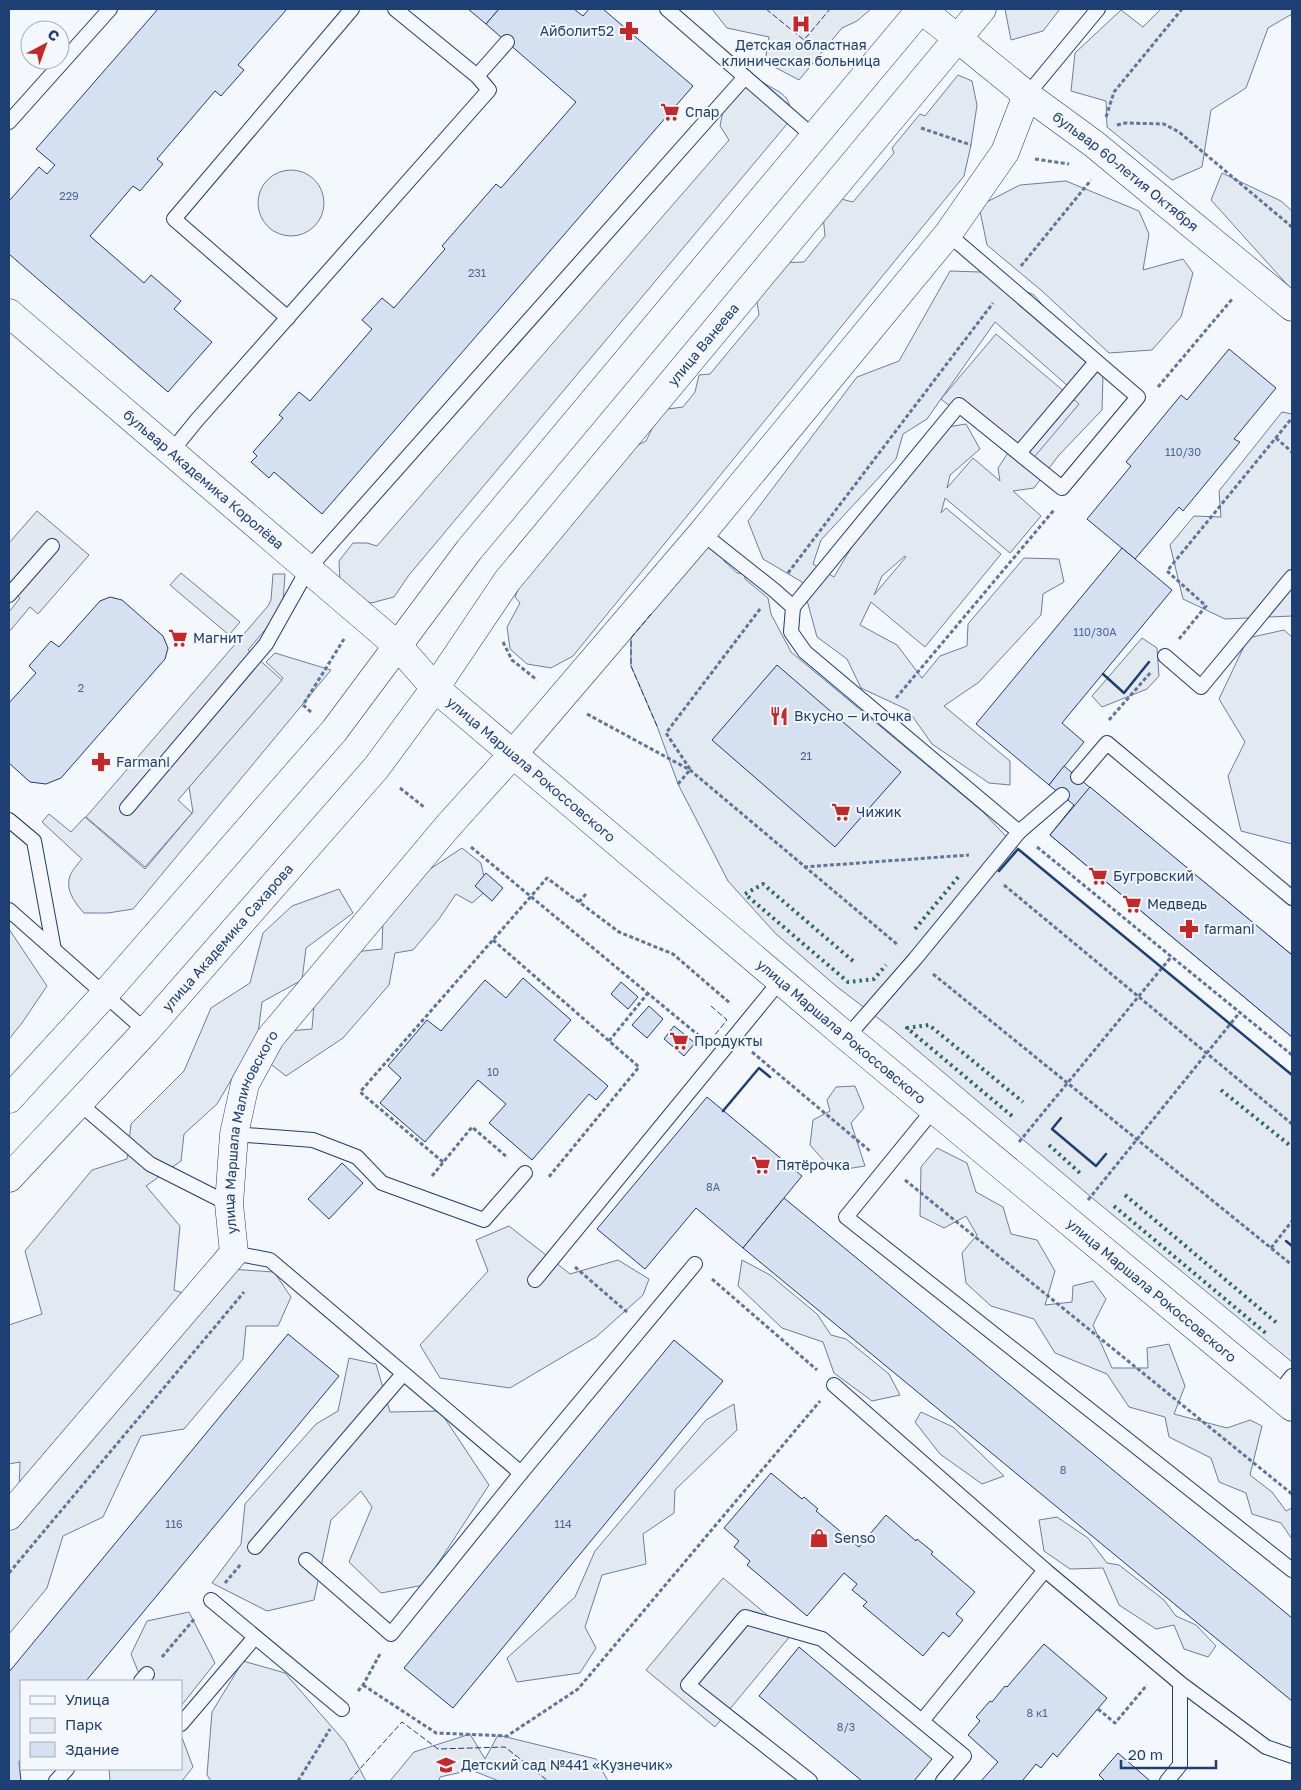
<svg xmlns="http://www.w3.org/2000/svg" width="1301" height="1790" font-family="'Golos Text',sans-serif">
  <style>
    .green { fill: #e3e9f0; stroke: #687fa3; fill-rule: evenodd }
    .parking { fill: #e3e8f0; stroke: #687fa3 }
    .building { fill: #d5e0f0; stroke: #1d3f73 }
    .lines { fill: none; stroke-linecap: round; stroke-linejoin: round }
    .service-casing { stroke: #1d3f73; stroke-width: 16 }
    .minor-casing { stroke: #1d3f73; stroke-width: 29 }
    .tertiary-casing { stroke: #1d3f73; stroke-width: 29 }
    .secondary-casing { stroke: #1d3f73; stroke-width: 29 }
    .path { stroke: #5e769c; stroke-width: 3; stroke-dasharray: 4 2.5; stroke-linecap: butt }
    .service { stroke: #f4f7fb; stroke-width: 14 }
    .minor { stroke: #f4f7fb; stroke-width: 28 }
    .tertiary { stroke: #f4f7fb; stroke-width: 28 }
    .secondary { stroke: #f4f7fb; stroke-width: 28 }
    .hedge { stroke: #2c6c60; stroke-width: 4; stroke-dasharray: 2.5 4; stroke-linecap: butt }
    .fence { stroke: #1d3f73; stroke-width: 1; stroke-dasharray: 6 2.5; stroke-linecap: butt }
    .wall { stroke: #1d3f73; stroke-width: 2.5 }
    .labels { text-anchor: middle; stroke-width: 4; stroke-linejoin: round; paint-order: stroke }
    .number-label { font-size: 11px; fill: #4b6792 }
    .poi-label { font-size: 14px; fill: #1d3f73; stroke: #f4f7fb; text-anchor: start }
    .street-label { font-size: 14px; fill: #1d3f73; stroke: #f4f7fb }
  </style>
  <rect width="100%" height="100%" fill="#f4f7fb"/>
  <g class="green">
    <polygon points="712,9 871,9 857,21 842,28 799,80 765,62 769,37 727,28"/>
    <polygon points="1005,9 1060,9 1043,31 1011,40"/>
    <polygon points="1161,9 1292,9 1292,14 1268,28 1246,88 1211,110 1202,167 1172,180 1107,127 1106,101 1071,91 1075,53 1121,10 1143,27"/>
    <polygon points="958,75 972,81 977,105 971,145 964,176 573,656 551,668 527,664 510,649 507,627 520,603 515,597 526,570 624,452 646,441 661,410 683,407 695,392 699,375 710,374 759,315 755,289 775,263 804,262 825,236 823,215 837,198 853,202 894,153 892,148 920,114 925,116"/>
    <path d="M762,82C784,95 795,96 787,124L409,575L394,597L371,603L353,596L340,581L339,561L353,543H367L377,546L729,140L720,126L723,111L746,85Z"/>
    <circle cx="291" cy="203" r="33"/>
    <polygon points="1222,173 1281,201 1292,211 1292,290 1211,200"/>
    <polygon points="1066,181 1139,211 1149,234 1143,270 1183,259 1193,273 1181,317 1152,350 1109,353 1042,291 987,245 979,206 1020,185"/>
    <path d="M950,271L980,272L1034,295L1103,376L1102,410L1059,455L1034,488L1013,491L1041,516L1010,553L945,498L941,513L946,508L1001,554L925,647L871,602L860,625L897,645L922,678L940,656L967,646L968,624L1024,558L1059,559L1064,582L1043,594L1041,615L979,682L944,706L1010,761V785L989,783L932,744L908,710L861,688L847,659L817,637L802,582L763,559L748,521L857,377L899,361ZM995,322L1069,387L1029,421L998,468L1000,481L973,458L947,488L950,475L980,449L966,424L935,429L905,483L867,521L834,577L813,564L821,540L896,459L903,434L927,419ZM905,556L906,557L874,595L882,576Z"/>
    <polygon points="1282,412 1292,414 1292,616 1225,619 1183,599 1170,545 1194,516 1221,517 1219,491"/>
    <polygon points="705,542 723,553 724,561 737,573 745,574 745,579 768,598 771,614 791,652 983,812 1018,849 1292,1075 1292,1362 1091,1197 891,1028 836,986 776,934 728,881 678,784 657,726 631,666 631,638 695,560"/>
    <polygon points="181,573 240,622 229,635 170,585"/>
    <polygon points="1284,630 1292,637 1292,844 1241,831 1228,776 1245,742 1219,699 1248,638"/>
    <polygon points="1142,638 1157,648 1159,676 1147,689 1102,707 1092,696"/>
    <path d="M275,653L331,670L133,909L108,913H84C75,903 65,890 70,876C72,870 78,864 82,859L42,822L49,814L71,832L85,817L145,869L193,812L189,787L283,678L266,662Z"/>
    <polygon points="462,848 481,863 487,890 472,903 456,894 439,919 413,950 395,953 389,985 343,1038 286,1076 268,1062 288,1031 312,1029 314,1004 353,952 382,949 383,919 421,875"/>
    <polygon points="339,889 353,913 306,948 302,980 262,1002 258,1034 217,1104 184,1134 181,1161 146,1186 180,1226 174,1290 200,1299 230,1269 274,1272 291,1297 278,1326 246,1326 243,1359 184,1429 141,1436 103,1517 63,1536 47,1588 9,1634 9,1524 18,1520 20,1462 9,1464 9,1325 42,1314 25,1251 92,1170 127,1159 131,1124 184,1071 211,1008 250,983 263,933 292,906"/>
    <polygon points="9,929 47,986 22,1023 9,1039"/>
    <polygon points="855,1086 864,1108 851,1123 865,1166 833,1171 810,1145 813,1120 830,1111 827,1100 836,1087"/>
    <polygon points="937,1148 967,1163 976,1192 1003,1207 1011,1234 1037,1240 1055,1271 1045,1305 1072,1302 1073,1286 1093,1281 1106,1299 1093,1325 1112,1368 1148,1368 1147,1348 1169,1344 1185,1386 1174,1414 1227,1428 1250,1420 1262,1426 1250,1475 1272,1492 1286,1511 1292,1508 1292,1539 1281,1523 1252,1514 1246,1493 1219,1482 1211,1458 1169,1437 1165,1417 1129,1407 1107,1374 1055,1353 1034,1319 991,1306 966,1283 962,1253 977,1235 966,1216 944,1228 920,1216 921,1167"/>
    <polygon points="509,1226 570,1274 618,1260 649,1279 643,1295 596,1337 510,1388 440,1378 420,1345 488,1271 476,1240"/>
    <polygon points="742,1260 770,1275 817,1314 831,1335 846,1339 889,1374 900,1395 872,1401 834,1373 823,1342 782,1328 738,1286"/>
    <polygon points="349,1358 376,1364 390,1412 440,1411 489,1485 424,1585 381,1593 349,1562 372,1507 361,1491 331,1520 314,1600 267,1611 212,1583 241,1544 245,1504 316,1424 338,1411"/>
    <polygon points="734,1404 737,1430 675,1490 674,1513 643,1534 646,1564 602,1575 585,1627 596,1648 580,1673 517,1682 507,1658 575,1597 595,1551 706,1420"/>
    <polygon points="921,1412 953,1427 1004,1476 982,1484 940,1454 915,1422"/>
    <polygon points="1057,1517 1088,1538 1107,1563 1119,1565 1164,1600 1176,1616 1196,1625 1216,1646 1208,1657 1184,1649 1174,1625 1156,1629 1119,1605 1103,1568 1070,1569 1044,1551 1039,1520"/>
    <polygon points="189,1612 215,1663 181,1706 181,1681 142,1681 131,1654 147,1621"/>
    <polygon points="243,1661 285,1673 345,1742 366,1781 211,1781 207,1775 212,1712"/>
    <polygon points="470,1734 485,1759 498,1735 596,1759 608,1781 499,1781 471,1770 440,1777 439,1781 390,1781 414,1752"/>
    <polygon points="181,1735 193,1767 182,1781 110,1781 109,1769 181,1769"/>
  </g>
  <g class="parking">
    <polygon points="996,334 1079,404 1025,468 941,399"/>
    <polygon points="37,511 89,555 38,614 30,607 9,632 9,612 20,598 9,588 9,543"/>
    <polygon points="273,574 285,574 283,603 280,612 248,650 282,680 178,800 192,813 145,867 86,817 268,606 271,600"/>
    <polygon points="723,1578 791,1635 715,1727 646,1670"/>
  </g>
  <g class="building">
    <polygon points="158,9 287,9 238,65 244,70 221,96 215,91 157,159 163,164 140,191 133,186 90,236 144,283 151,275 181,301 174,309 212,342 168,392 9,254 9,201 39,167 47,174 55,165 36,149"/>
    <polygon points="468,9 499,9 486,24"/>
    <polygon points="499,9 574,9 583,16 589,9 603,9 693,86 322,514 274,472 269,478 251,462 257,456 253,452 283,418 279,415 299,392 310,401 372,329 362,320 382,298 394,308 445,249 442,246 496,184 501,188 576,102 486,24"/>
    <polygon points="1229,349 1276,388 1234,439 1240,442 1183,511 1179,507 1135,559 1087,519 1131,466 1126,462 1181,395 1187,400"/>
    <polygon points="1122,548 1172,590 1062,723 1084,742 1049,785 976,724"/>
    <polygon points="110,597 122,600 163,636 168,648 165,659 61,778 46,784 30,782 9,763 9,703 36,673 29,666 51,641 59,647 100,601"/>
    <polygon points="777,665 901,772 835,847 712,740"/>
    <polygon points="1064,766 1292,955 1292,1037 1050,835 1074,805 1049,785"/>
    <polygon points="1090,787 1292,955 1292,1037 1050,835"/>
    <polygon points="486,873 503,888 492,901 475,886"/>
    <polygon points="523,978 571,1020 554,1040 608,1086 596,1100 589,1094 532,1160 489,1123 506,1104 478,1080 425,1142 380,1103 401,1078 388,1066 427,1020 441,1031 485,980 506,998"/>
    <polygon points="621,982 638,997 628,1009 611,994"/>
    <polygon points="649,1006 663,1019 647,1038 632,1025"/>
    <polygon points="674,1026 695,1043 684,1056 664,1039"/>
    <polygon points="707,1097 802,1176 743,1248 696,1208 645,1269 597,1229"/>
    <polygon points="342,1163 363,1183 329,1219 308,1199"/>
    <polygon points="784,1198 1292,1618 1292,1701 743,1248"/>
    <polygon points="288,1334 339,1376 86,1681 21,1681 21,1759 19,1762 21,1781 9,1781 9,1672"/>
    <polygon points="674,1340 723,1381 453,1708 404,1668"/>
    <polygon points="771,1473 802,1499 804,1497 818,1509 816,1511 859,1547 886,1515 916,1541 917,1539 933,1552 931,1554 975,1592 956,1614 963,1620 949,1637 943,1632 923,1656 863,1606 867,1602 852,1590 857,1584 844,1573 807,1616 747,1565 750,1561 734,1547 739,1541 724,1528"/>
    <polygon points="1044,1644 1107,1698 1057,1757 1053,1753 1041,1768 1036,1764 1023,1780 1025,1781 981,1781 998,1762 968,1735 980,1721 976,1717 990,1701 992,1702 1005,1686 1007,1687"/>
    <polygon points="799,1647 932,1759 914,1781 862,1781 759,1696"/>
    <polygon points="1118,1753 1149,1780 1148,1781 1105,1781 1099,1775"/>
  </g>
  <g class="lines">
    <g class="service-casing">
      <g id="service">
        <polyline points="667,9 814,137"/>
        <polyline points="477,76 507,42"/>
        <polyline points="1027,95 1098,9"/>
        <polyline points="9,122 110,9"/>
        <polyline points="288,318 174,219 352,9"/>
        <polyline points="171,452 197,420 489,90 477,76 395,9"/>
        <polyline points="1019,453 1096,362"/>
        <polyline points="702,533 774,590 793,607 791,632 805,652 1019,832 915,959 847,1037"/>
        <polyline points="9,595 52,546"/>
        <polyline points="793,607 959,405 1062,488 1138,397 948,234"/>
        <polyline points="1165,656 1201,687 1292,577"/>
        <polyline points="1078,777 1107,743 1292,898"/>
        <polyline points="127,808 266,644 308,569 745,77"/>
        <polyline points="9,820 34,841 54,950"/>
        <polyline points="1019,832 1062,795"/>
        <polyline points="9,910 146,1031"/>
        <polyline points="79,1103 150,1164 229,1204"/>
        <polyline points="934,1109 846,1217 1292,1570"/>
        <polyline points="234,1134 313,1140 357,1157 382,1183 484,1220 525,1173"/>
        <polyline points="234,1253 270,1260 521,1473"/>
        <polyline points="535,1280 780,981"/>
        <polyline points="834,1385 1045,1570 1180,1683 1266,1747 1292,1756"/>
        <polyline points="1277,1395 1292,1376"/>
        <polyline points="255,1547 403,1374"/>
        <polyline points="306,1560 391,1634 521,1473 695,1264"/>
        <polyline points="211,1600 342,1709"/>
        <polyline points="141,1681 147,1674"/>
        <polyline points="922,1721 1045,1570"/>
        <polyline points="181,1724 255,1637"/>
        <polyline points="56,1781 67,1769"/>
        <polyline points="810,1781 688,1685 745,1617 822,1639 964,1756 943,1781"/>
        <polyline points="1167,1781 1180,1765 1180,1683"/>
      </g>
    </g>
    <g class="minor-casing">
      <g id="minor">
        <path id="s1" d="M957,38L1027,95L1094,144L1292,307"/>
        <path id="s2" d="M9,313L398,646"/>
        <path id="s3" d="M9,1516L234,1253L229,1204L234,1134L245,1084L270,1038L448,826L513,754L702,533L948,234L1005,152L1027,95"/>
      </g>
    </g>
    <g class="tertiary-casing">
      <g id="tertiary">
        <polyline points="921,9 957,38"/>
        <path id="s4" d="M398,646L435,688L847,1037L1292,1407"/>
      </g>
    </g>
    <g class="secondary-casing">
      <g id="secondary">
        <polyline points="9,1099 105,994 334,731 469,550 921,9"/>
        <path id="s5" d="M9,1178L146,1031L376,768L435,688L507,581L982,9"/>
      </g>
    </g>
    <g class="path">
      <polyline points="1106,117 1114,92 1182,9"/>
      <polyline points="1117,125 1125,123 1164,124 1179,132 1292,227"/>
      <polyline points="921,128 971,145"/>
      <polyline points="1035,159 1069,164"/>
      <polyline points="1021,266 1091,180"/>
      <polyline points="1158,387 1233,298"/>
      <polyline points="1276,438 1292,452"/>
      <polyline points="788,573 993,303"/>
      <polyline points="1179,639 1206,606 1167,571 1292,418"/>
      <polyline points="503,642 512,660 537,680"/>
      <polyline points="896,698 1054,510"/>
      <polyline points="311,712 303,705 344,639"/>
      <polyline points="587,714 690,770 898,945"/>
      <polyline points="1109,720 1151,672"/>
      <polyline points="690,769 666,733 760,609"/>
      <polyline points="678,784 690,770"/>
      <polyline points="400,788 424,807"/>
      <polyline points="471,847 703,1039"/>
      <polyline points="1037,847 1292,1055"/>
      <polyline points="804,867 969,855"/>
      <polyline points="1004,885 1292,1124"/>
      <polyline points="579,902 586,894"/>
      <polyline points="493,940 639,1067 548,1178"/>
      <polyline points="933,974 1292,1265"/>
      <polyline points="609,1041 648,993"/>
      <polyline points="752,1052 870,1151"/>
      <polyline points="1019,1142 1171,957"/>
      <polyline points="443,1162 360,1092 547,878 619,932 673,954 731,1004"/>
      <polyline points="432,1176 472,1127 508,1158"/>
      <polyline points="905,1180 1292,1494"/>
      <polyline points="1088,1200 1240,1012"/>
      <polyline points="1271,1248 1292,1221"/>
      <polyline points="575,1267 627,1312"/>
      <polyline points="712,1279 817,1370"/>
      <polyline points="9,1573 244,1292"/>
      <polyline points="225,1583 241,1564"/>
      <polyline points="162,1657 195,1618"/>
      <polyline points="363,1685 436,1733 507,1736 578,1689 820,1401"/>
      <polyline points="358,1691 363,1685 380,1654"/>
      <polyline points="1098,1709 1115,1723 1147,1685"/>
      <polyline points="298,1781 330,1729"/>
    </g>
    <use href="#service" class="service"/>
    <use href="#minor" class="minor"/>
    <use href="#tertiary" class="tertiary"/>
    <use href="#secondary" class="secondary"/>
    <g class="hedge">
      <polyline points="915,929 960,875"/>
      <polyline points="853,961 763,884 745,894 848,982 874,979 886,965"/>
      <polyline points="1221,1090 1292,1147"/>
      <polyline points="1012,1116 907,1028 929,1025 1023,1102"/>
      <polyline points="1049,1145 1081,1174"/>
      <polyline points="1125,1195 1278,1324"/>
      <polyline points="1114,1206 1268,1335"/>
    </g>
    <g class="fence">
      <polyline points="766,9 804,40 830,9"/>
      <polyline points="651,614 631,638 631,666 657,726"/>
      <polyline points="711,1006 727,1020 714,1036"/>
      <polyline points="349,1781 402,1722 438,1749 505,1747 548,1781"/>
    </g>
    <g class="wall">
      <polyline points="1103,674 1124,693 1149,662"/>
      <polyline points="999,871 1018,849 1292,1075"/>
      <polyline points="723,1111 759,1068 770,1077"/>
      <polyline points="1061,1118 1052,1129 1096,1166 1106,1154"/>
      <polyline points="1286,1241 1292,1246"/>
    </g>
  </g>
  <defs>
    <g id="hospital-bare" transform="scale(1.5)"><path d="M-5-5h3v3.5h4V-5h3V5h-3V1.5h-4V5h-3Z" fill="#c62828" stroke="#f4f7fb" stroke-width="2.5" paint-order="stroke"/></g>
    <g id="pharmacy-bare" transform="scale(1.5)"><path d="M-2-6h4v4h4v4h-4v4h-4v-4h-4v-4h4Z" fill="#c62828" stroke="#f4f7fb" stroke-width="2.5" paint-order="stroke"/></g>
    <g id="supermarket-bare" transform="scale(1.5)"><path d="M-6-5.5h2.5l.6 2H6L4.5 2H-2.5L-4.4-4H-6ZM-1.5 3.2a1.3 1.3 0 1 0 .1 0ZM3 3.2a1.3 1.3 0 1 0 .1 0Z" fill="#c62828" stroke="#f4f7fb" stroke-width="2.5" paint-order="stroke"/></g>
    <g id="restaurant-bare" transform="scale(1.5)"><path d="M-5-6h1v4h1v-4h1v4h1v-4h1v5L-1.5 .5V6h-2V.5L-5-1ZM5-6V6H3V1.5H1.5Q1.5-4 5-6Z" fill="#c62828" stroke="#f4f7fb" stroke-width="2.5" paint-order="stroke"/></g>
    <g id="shop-bare" transform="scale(1.5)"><path d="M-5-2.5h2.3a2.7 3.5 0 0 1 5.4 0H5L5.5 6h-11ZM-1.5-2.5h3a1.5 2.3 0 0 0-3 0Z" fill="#c62828" stroke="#f4f7fb" stroke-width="2.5" paint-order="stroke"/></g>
    <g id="school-bare" transform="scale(1.5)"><path d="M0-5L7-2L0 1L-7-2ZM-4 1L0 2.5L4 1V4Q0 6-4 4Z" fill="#c62828" stroke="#f4f7fb" stroke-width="2.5" paint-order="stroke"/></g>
  </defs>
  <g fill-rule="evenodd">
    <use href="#hospital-bare" x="801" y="24"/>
    <use href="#pharmacy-bare" x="629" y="31"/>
    <use href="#supermarket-bare" x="670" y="112"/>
    <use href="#supermarket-bare" x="178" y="638"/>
    <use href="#restaurant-bare" x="779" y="716"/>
    <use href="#pharmacy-bare" x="101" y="762"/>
    <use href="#supermarket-bare" x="841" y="812"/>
    <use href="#supermarket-bare" x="1098" y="876"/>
    <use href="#supermarket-bare" x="1132" y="904"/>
    <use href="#pharmacy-bare" x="1189" y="929"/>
    <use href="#supermarket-bare" x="679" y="1041"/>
    <use href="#supermarket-bare" x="761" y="1165"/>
    <use href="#shop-bare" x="819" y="1538"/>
    <use href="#school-bare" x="446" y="1765"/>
  </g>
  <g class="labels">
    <g class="number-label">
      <text x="69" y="200">229</text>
      <text x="477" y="277">231</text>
      <text x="1183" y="456">110/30</text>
      <text x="1095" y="636">110/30А</text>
      <text x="81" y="692">2</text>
      <text x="806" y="760">21</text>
      <text x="493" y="1076">10</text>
      <text x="713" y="1191">8А</text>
      <text x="1063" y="1474">8</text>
      <text x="174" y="1528">116</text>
      <text x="563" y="1528">114</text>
      <text x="1037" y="1717">8 к1</text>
      <text x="846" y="1731">8/3</text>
    </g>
    <g class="poi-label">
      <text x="614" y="36" text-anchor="end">Айболит52</text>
      <text x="801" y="50" text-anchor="middle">Детская областная<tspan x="801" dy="16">клиническая больница</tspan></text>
      <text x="685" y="117">Спар</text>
      <text x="193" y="643">Магнит</text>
      <text x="794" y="721">Вкусно — и точка</text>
      <text x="116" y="767">Farmani</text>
      <text x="856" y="817">Чижик</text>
      <text x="1113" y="881">Бугровский</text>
      <text x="1147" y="909">Медведь</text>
      <text x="1204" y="934">farmani</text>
      <text x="694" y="1046">Продукты</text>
      <text x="776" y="1170">Пятёрочка</text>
      <text x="834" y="1543">Senso</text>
      <text x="461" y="1770">Детский сад №441 «Кузнечик»</text>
    </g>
    <g class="street-label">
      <text dy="5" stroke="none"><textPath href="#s1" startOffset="215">бульвар 60-летия Октября</textPath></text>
      <text dy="5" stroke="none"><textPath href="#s5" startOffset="1086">улица Ванеева</textPath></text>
      <text dy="5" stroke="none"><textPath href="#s2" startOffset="256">бульвар Академика Королёва</textPath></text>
      <text dy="5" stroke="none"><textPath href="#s4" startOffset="182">улица Маршала Рокоссовского</textPath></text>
      <text dy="5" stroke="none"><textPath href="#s5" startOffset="325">улица Академика Сахарова</textPath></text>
      <text dy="5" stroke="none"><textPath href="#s4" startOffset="588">улица Маршала Рокоссовского</textPath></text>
      <text dy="5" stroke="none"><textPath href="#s3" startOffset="471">улица Маршала Малиновского</textPath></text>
      <text dy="5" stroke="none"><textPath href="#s4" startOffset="992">улица Маршала Рокоссовского</textPath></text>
    </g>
  </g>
  <rect width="1301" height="1790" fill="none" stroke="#1d3f73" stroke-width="20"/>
  <rect x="20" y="1680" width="162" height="90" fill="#f4f7fb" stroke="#9eadc5"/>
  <rect x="30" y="1696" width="25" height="8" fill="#f4f7fb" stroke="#9eadc5"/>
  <text x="65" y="1705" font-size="15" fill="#1d3f73">Улица</text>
  <rect x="30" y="1718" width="25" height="15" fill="#e3e9f0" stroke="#9eadc5"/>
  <text x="65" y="1730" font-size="15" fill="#1d3f73">Парк</text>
  <rect x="30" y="1742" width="25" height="15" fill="#d5e0f0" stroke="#9eadc5"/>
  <text x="65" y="1755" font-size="15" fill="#1d3f73">Здание</text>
  <g transform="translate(45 45) rotate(41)"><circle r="24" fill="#f4f7fb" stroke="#9eadc5"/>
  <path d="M0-4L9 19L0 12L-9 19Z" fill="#c62828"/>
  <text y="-8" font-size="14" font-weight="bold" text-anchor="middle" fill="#1d3f73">С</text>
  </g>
  <path d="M1121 1760v8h95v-8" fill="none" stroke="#1d3f73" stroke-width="2.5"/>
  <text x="1128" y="1760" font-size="15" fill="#1d3f73" stroke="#f4f7fb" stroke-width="4" paint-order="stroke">20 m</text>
</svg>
